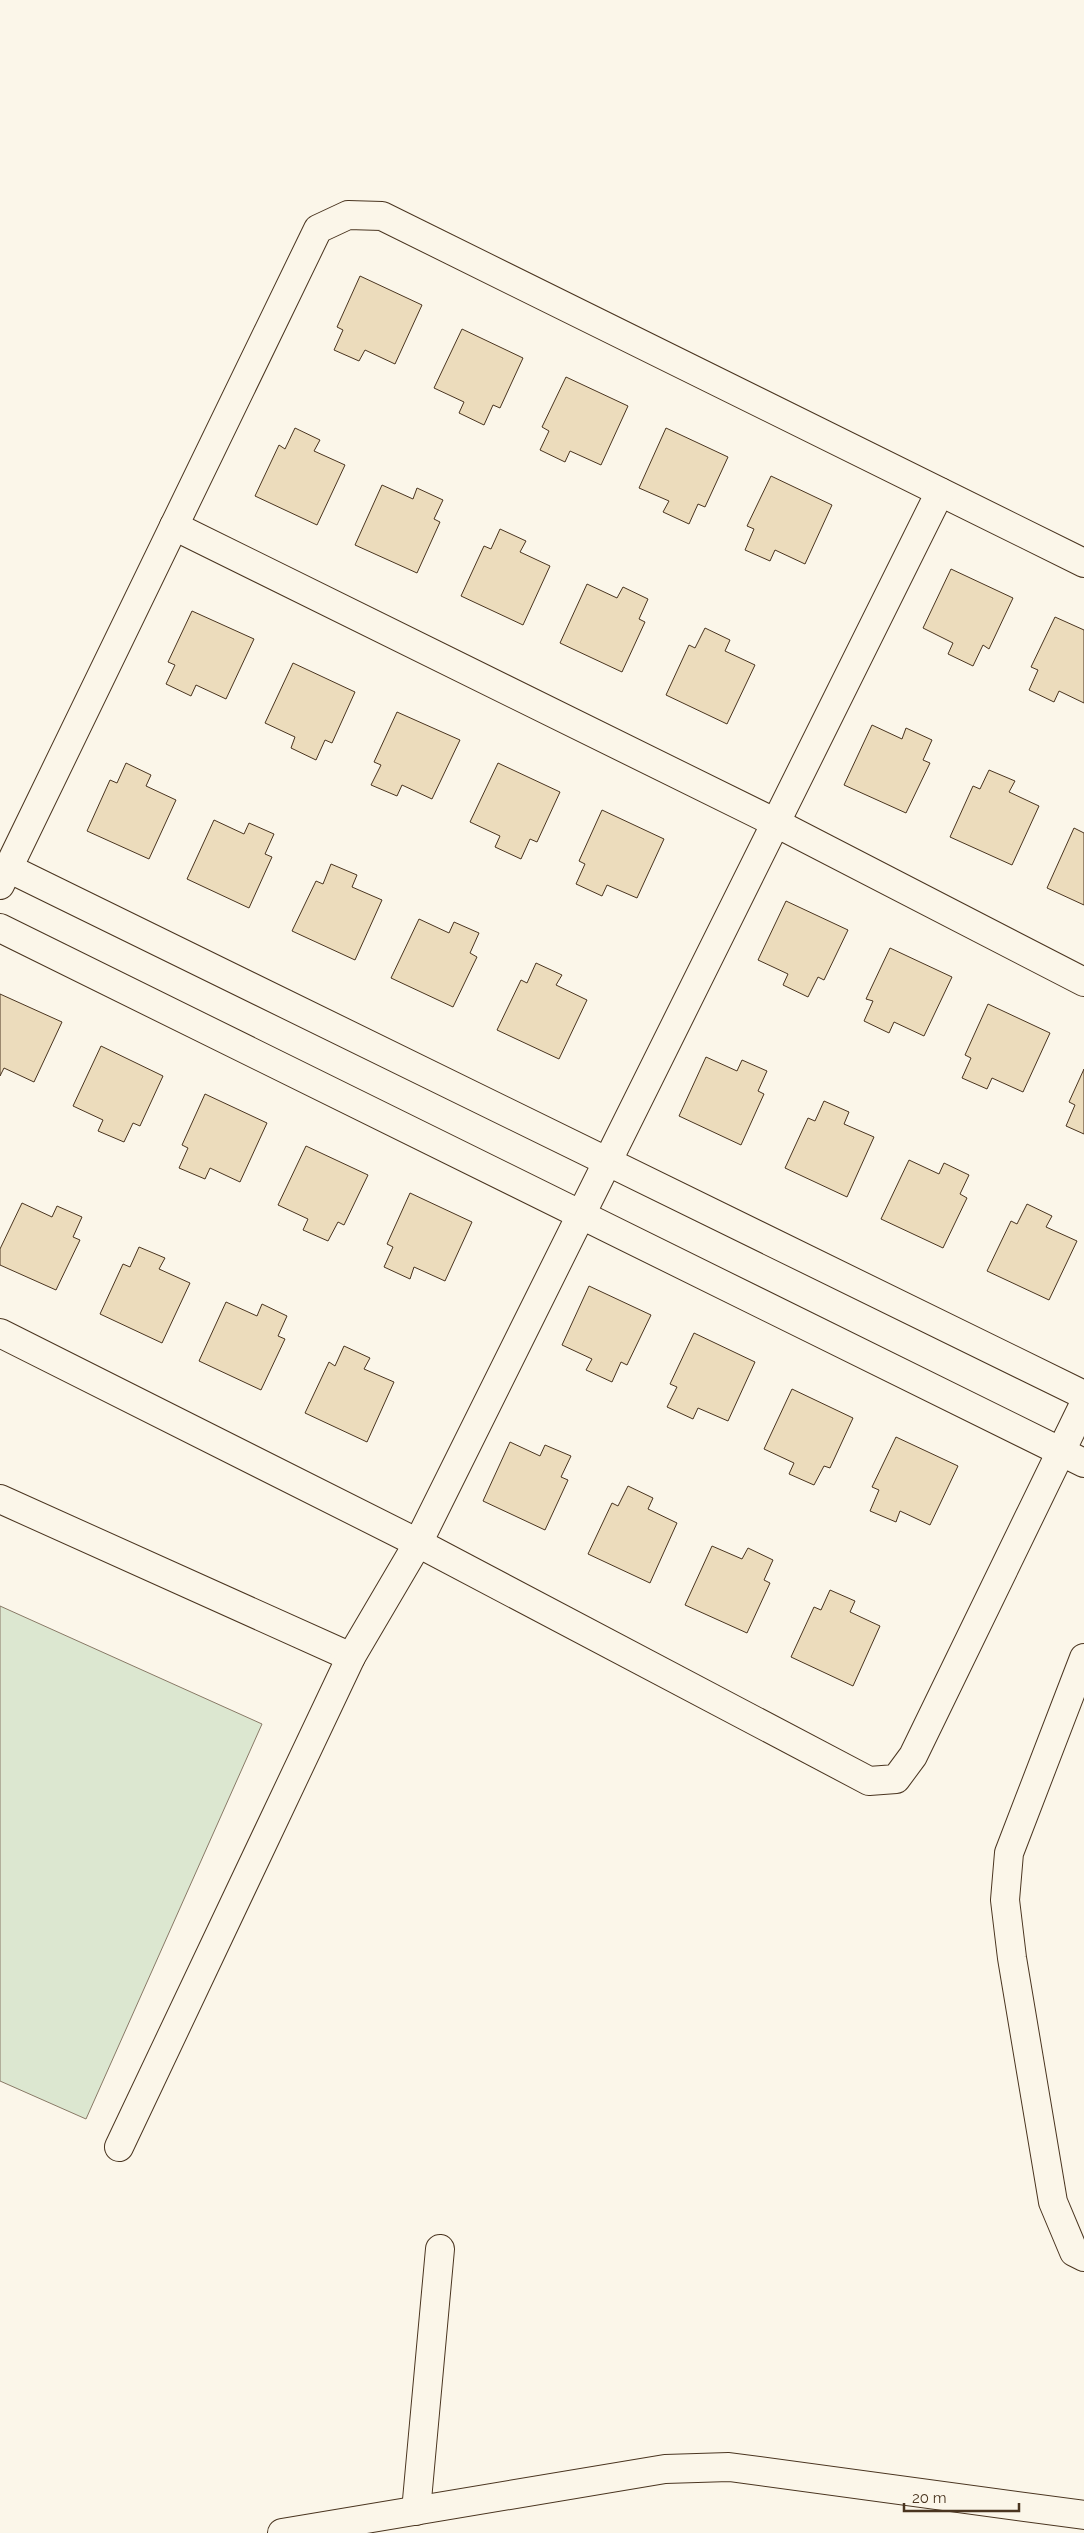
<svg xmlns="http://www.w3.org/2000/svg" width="1084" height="2533" font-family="Raleway,sans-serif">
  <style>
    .green { fill: #dce7d0; stroke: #887966 }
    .building { fill: #ecdcbc; stroke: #4a3520 }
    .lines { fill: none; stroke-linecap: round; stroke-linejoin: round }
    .minor-casing { stroke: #4a3520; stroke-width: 30 }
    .minor { stroke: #fbf6e9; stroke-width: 28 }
  </style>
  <rect width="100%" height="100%" fill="#fbf6e9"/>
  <polygon class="green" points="0,1606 262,1724 86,2119 0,2081"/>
  <g class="building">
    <polygon points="360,276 422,305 395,364 365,350 359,361 334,350 343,330 337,327"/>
    <polygon points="462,329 523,358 500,408 493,405 484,425 459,413 464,402 434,388"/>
    <polygon points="566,377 628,406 601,465 570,451 565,462 540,450 549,431 542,427"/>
    <polygon points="295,428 320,440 314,451 345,465 317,525 255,496 279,445 285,449"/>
    <polygon points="666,428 728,457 705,507 698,504 689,524 663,512 669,501 639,488"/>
    <polygon points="771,476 832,505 805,564 775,550 770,561 745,550 754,529 747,526"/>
    <polygon points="382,485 413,499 417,488 443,500 434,519 440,522 417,573 355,545"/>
    <polygon points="500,529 526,541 520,552 550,566 523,625 461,596 484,546 491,549"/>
    <polygon points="951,569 1013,598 989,649 983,645 973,666 948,654 953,643 923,628"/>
    <polygon points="587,584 617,598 623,587 648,599 639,619 645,622 622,672 560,643"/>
    <polygon points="192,611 254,639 226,699 196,685 191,696 166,684 175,665 168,662"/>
    <polygon points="1055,617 1084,630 1084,703 1059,691 1054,702 1029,690 1038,670 1031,667"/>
    <polygon points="705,628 730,640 725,651 755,665 727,724 666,695 689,645 695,648"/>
    <polygon points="293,663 355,692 332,743 325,740 316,760 291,748 295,737 265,723"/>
    <polygon points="397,712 460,740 432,799 402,785 397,796 371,785 381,765 374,762"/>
    <polygon points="872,725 902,739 906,728 932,740 923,760 930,763 906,813 844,785"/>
    <polygon points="126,763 151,775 146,786 176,800 149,859 87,831 110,780 117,783"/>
    <polygon points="498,763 560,792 537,842 530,839 521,859 495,847 500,836 470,822"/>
    <polygon points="989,770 1015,781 1009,792 1039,806 1012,865 950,837 973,786 980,789"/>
    <polygon points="602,810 664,839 637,898 607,885 602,896 576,884 585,864 579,861"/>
    <polygon points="214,820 244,834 249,823 274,834 265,854 272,857 249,908 187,879"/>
    <polygon points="1074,828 1084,833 1084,905 1047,888"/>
    <polygon points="331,864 357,875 352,887 382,900 355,960 292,931 316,881 323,884"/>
    <polygon points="786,901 848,930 824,980 818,977 808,997 783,985 788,974 758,960"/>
    <polygon points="419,919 449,933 454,922 479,933 470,953 477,957 453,1007 391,978"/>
    <polygon points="890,948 952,977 924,1036 894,1022 889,1033 864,1021 873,1001 866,999"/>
    <polygon points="536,963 562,975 556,985 587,1000 559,1059 497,1030 521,980 527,983"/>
    <polygon points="0,994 62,1022 34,1082 4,1068 0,1076"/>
    <polygon points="988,1004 1050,1033 1023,1092 992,1078 987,1089 962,1078 971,1058 965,1055"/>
    <polygon points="101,1046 163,1076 140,1126 133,1123 124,1142 98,1131 103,1120 73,1106"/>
    <polygon points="706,1057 737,1071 742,1060 767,1071 758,1091 764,1094 741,1145 679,1116"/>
    <polygon points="1084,1069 1084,1134 1066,1126 1075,1105 1069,1102"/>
    <polygon points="205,1094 267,1123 240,1182 210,1168 205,1179 179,1168 188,1148 182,1145"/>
    <polygon points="824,1101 849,1112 844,1124 874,1137 847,1197 785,1168 808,1118 815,1121"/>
    <polygon points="306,1146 368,1175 344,1225 338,1222 328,1241 303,1230 308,1219 278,1205"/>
    <polygon points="909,1160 939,1174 944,1163 969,1175 960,1194 967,1198 943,1248 881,1219"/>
    <polygon points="410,1193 472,1222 445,1281 414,1267 410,1279 384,1267 393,1247 387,1244"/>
    <polygon points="22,1203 52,1217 57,1206 82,1217 73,1237 80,1240 56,1290 0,1265 0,1249"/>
    <polygon points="1027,1204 1052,1216 1046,1227 1077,1241 1049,1300 987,1271 1011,1221 1017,1224"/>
    <polygon points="139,1247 165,1258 159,1269 190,1283 162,1343 100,1314 123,1264 130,1267"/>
    <polygon points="589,1286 651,1315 627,1365 621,1362 612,1382 586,1370 592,1359 562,1345"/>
    <polygon points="226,1302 257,1316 262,1304 287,1316 278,1336 285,1339 261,1390 199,1361"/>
    <polygon points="694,1333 755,1362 728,1421 698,1408 693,1419 667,1407 677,1387 670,1384"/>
    <polygon points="344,1346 370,1358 364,1369 394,1382 367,1442 305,1413 329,1362 335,1366"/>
    <polygon points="792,1389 853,1418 830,1468 824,1466 814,1485 789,1474 794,1463 764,1449"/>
    <polygon points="896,1437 958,1466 930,1525 900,1511 896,1522 870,1511 879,1490 872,1487"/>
    <polygon points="510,1442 540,1456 545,1445 571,1456 561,1477 568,1480 545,1530 483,1501"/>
    <polygon points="628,1486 653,1498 648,1509 677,1523 650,1583 588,1554 612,1503 618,1506"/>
    <polygon points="712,1546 742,1559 748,1548 773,1560 764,1580 770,1583 747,1633 685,1605"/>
    <polygon points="830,1590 855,1601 850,1612 880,1626 853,1686 791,1657 814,1607 821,1610"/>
  </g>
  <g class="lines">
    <g class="minor-casing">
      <g id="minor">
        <polyline points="174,526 776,823 1084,982"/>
        <polyline points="8,868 1084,1395"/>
        <polyline points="0,885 318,229 348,215 382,216 1084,563"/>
        <polyline points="0,928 1084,1463"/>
        <polyline points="0,1333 418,1543 869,1781 896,1779 913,1756 1084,1404"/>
        <polyline points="0,1499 351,1657"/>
        <polyline points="1084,1658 1009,1853 1005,1900 1012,1958 1053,2202 1074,2252 1084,2257"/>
        <polyline points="119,2147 351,1657 418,1543 940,492"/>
        <polyline points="416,2511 440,2249"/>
        <polyline points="282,2533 665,2469 729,2467 1084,2515"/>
      </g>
    </g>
    <use href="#minor" class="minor"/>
  </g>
  <path d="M904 2503v8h115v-8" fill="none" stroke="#4a3520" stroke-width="2.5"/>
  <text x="912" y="2503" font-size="15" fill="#4a3520" stroke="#fbf6e9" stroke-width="4" paint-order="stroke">20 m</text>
</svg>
